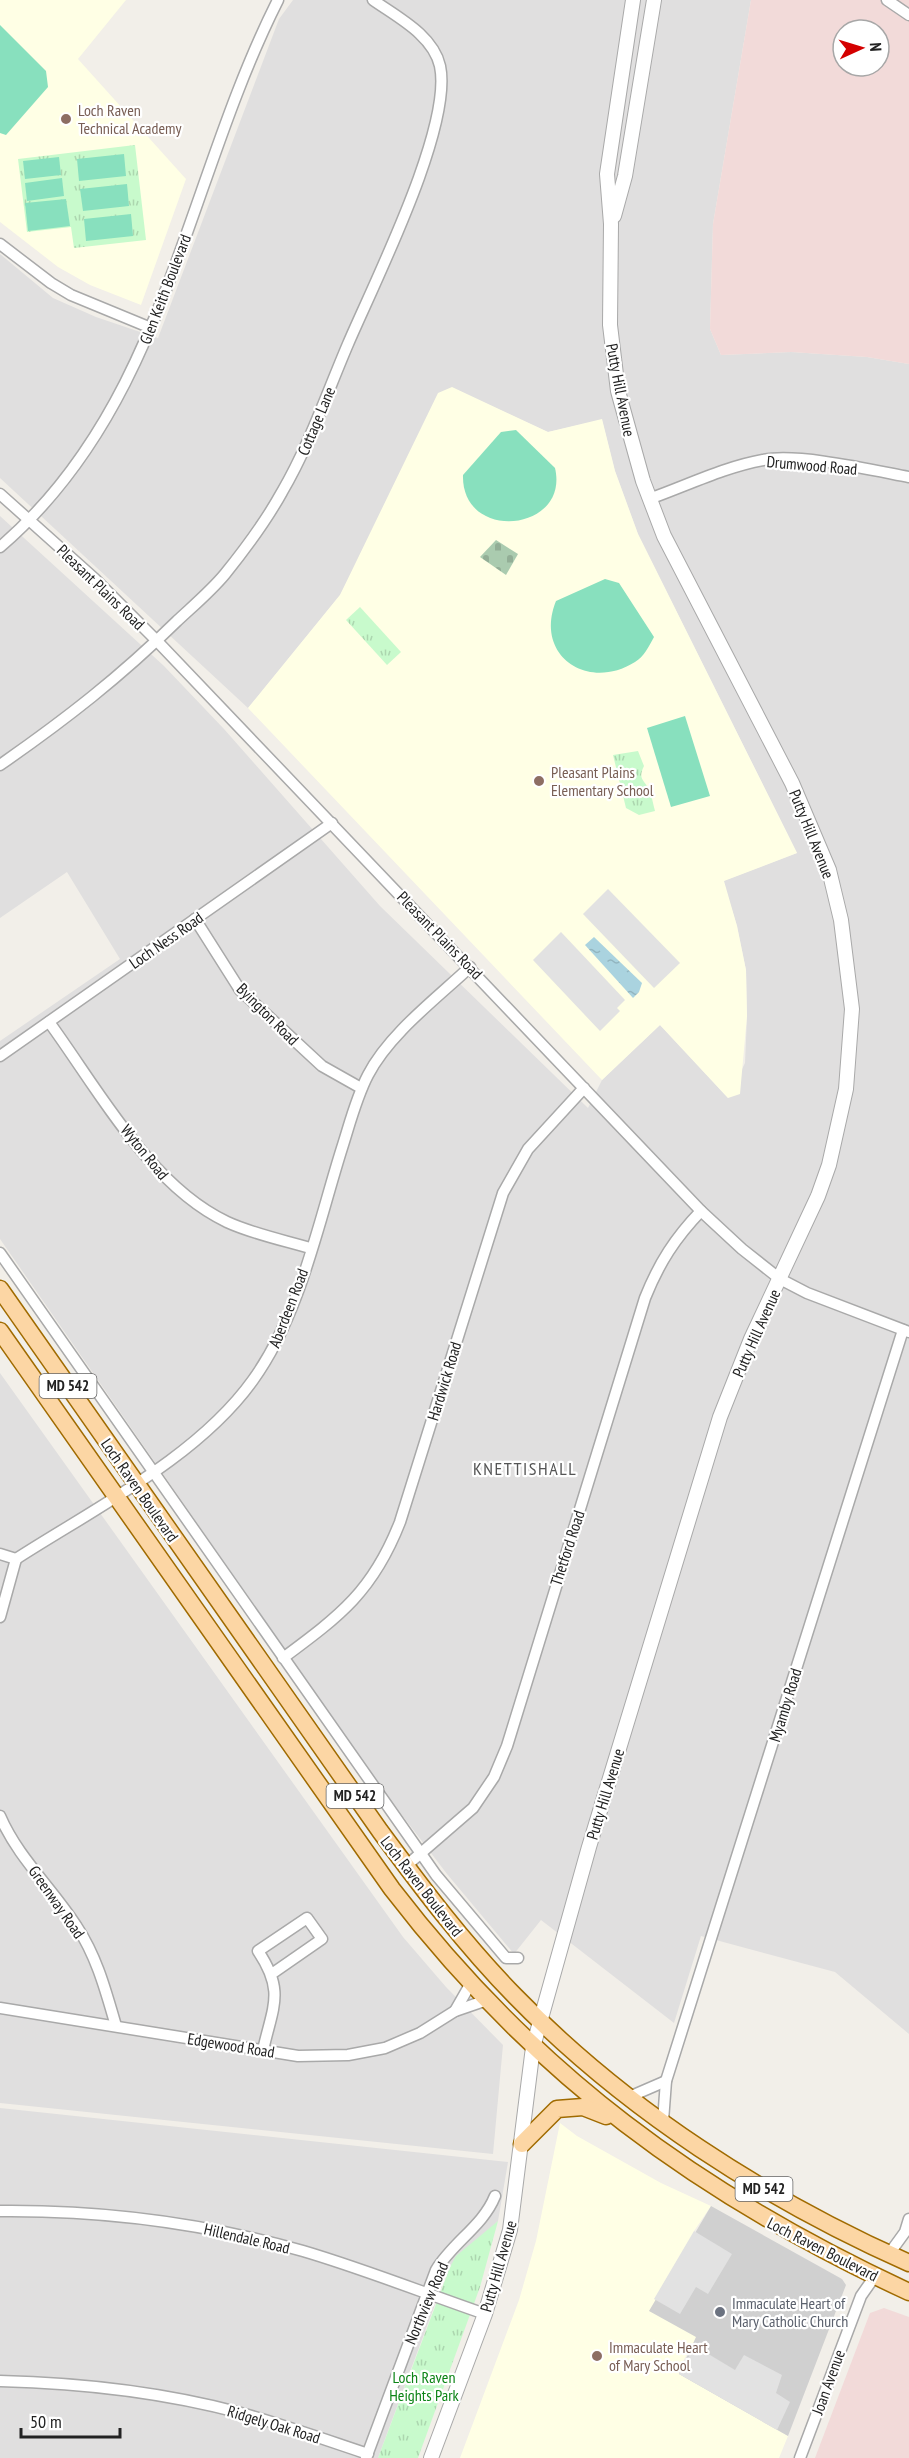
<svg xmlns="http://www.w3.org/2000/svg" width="909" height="2458" font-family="'PT Sans Narrow',sans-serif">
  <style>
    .residential { fill: #e0dfdf }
    .commercial { fill: #f2dad9; fill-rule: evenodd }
    .education { fill: #ffffe5 }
    .religious { fill: #d0d0d0 }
    .cemetery { fill: url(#cemetery-stones) }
    .park { fill: url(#park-tufts) }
    .pitch { fill: #88e0be }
    .parking { fill: #e2e2e2 }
    .water { fill: url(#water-ripples) }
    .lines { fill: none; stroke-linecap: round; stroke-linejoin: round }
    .minor-casing { stroke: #a9a9a9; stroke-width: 13 }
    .tertiary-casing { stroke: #a9a9a9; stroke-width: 16 }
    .primary-casing { stroke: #a06b00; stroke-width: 19 }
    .minor { stroke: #fff; stroke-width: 10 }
    .tertiary { stroke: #fff; stroke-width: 14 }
    .primary { stroke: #fcd6a4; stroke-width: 16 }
    .education-dot { fill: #8d6e63; stroke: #fff; stroke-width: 2 }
    .worship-dot { fill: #6b7280; stroke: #fff; stroke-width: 2 }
    .labels { text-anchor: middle; stroke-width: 4.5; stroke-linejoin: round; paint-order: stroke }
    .shield { fill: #fff; stroke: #646464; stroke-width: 1.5 }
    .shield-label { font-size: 15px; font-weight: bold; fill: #222 }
    .education-label { font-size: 16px; fill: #785e54; stroke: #fff; text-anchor: start }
    .street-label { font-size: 16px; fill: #222; stroke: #fff }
    .worship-label { font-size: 16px; fill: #5b616d; stroke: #fff; text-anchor: start }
    .park-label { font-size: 16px; fill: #0c8416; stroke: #fff }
    .neighbourhood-label { font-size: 18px; letter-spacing: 1.5px; fill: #555; stroke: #fff }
  </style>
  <defs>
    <pattern id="cemetery-stones" width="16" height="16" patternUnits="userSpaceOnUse" patternTransform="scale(1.5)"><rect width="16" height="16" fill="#aacbaf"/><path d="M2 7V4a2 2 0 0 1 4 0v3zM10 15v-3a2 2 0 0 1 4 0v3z" fill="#92ae96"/></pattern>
    <pattern id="park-tufts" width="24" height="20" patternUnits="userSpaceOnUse" patternTransform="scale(1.5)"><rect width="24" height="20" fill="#c8facc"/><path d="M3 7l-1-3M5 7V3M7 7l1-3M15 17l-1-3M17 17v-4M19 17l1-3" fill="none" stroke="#acd6af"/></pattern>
    <pattern id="water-ripples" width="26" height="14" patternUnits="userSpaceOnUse" patternTransform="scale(1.5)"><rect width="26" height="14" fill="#aad3df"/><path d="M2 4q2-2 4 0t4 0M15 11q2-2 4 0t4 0" fill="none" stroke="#92b5bf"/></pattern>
  </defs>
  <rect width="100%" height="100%" fill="#f2efe9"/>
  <g class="residential">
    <polygon points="293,0 751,0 713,224 710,329 721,355 791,352 867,357 909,364 909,2034 835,1972 701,1936 674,2023 541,1920 514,1954 447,1874 379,1785 0,1239 0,1041 120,959 67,872 0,918 0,516 164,666 224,729 380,906 588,1108 602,1080 660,1025 728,1098 745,1063 747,1016 746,970 737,926 723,881 797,853 638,534 615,471 602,420 548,432 452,388 340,595 248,708 0,478 0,254 53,298 96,317 158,338 279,19"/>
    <polygon points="0,1373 403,1937 446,1987 503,2045 493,2154 0,2103"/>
    <polygon points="0,2108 508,2162 498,2221 446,2275 378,2458 0,2458"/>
  </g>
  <g class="commercial">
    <path d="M751,0H909V364L867,357L791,352L721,355L710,329L713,224ZM843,30H879V66H843Z"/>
    <polygon points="884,2308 909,2317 909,2458 815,2458 870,2313"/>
  </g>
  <g class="education">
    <polygon points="0,0 126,0 78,59 186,179 141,305 90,285 58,267 0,222"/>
    <polygon points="452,387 548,432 602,419 615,471 638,534 797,853 724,881 737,926 746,970 747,1016 740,1094 728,1098 660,1025 602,1080 248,708 340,595 438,393"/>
    <polygon points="560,2123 577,2136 661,2183 711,2206 694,2231 697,2337 678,2370 679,2374 788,2436 779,2458 460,2458 519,2300 536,2241"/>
  </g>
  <polygon class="religious" points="711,2206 842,2279 846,2285 788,2436 679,2374 696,2337 649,2311"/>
  <polygon class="cemetery" points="496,540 518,554 506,575 480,557"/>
  <g class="park">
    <polygon points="135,145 146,240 74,248 71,227 27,232 18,159"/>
    <polygon points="360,607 401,652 387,665 346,620"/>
    <path d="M638,751L644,766C637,780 645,780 650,791C652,797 653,804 655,811L639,815L626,808L613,755Z"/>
    <polygon points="498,2221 480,2287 418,2458 378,2458 450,2267 456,2256"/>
  </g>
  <g class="pitch">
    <polygon points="0,25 46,71 48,87 6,135 0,133"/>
    <polygon points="124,154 126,176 79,181 77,159"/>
    <polygon points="59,157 61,175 25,179 23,161"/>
    <polygon points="62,178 64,196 27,201 25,183"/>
    <polygon points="127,184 129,206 83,211 80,189"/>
    <polygon points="66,199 70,226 28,231 25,203"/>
    <polygon points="131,214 133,236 86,241 84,219"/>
    <path d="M516,430L555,468C570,532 461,543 463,475L501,432Z"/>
    <path d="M605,579L619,583L654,637C649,646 644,657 635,662C587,692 534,655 556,601Z"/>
    <polygon points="685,716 710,796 671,807 647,728"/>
  </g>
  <g class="parking">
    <polygon points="608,889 680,963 654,988 583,914"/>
    <polygon points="561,932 625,1000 617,1008 620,1011 600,1031 533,960"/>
    <polygon points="694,2231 732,2254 708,2294 696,2287 680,2314 654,2299"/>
    <polygon points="695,2346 735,2370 744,2355 782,2375 776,2393 790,2402 777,2430 679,2374"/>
  </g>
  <polygon class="water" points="594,937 642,983 639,992 633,998 585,945"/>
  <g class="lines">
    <g class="minor-casing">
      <g id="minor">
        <polyline points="887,0 909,15"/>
        <polyline points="0,244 51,283 71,295 151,328"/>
        <polyline points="0,494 95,579 157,641 701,1211 742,1249 780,1279 807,1293 909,1332"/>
        <path d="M649,499C686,486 724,467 763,460C798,453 872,470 909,477"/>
        <path d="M0,547C165,406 185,184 278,0"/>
        <path d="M0,765C66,719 120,677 177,621C193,606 211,591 225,574C246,548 266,521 282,492C309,446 327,393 348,344C374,283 453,127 440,66C433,35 397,17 373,0"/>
        <polyline points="195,919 240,990 322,1066 361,1088"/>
        <path d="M49,1022C98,1089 150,1186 227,1222C253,1234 283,1240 310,1248"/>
        <polyline points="0,1056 332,823"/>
        <polyline points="0,1253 436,1875 506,1958 518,1958"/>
        <polyline points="0,1554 16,1559"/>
        <path d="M16,1559C95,1508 198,1457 253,1380C300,1315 318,1224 342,1148C350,1123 356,1098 368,1075C389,1034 437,998 470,967"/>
        <polyline points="0,1617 16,1559"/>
        <path d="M283,1658C341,1615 373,1591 400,1522L503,1193L528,1149L584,1088"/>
        <path d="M0,1816C18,1858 53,1889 77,1927C97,1957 106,1992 116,2026"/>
        <path d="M406,1866L473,1808L494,1777L507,1746L645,1298C659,1263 675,1238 701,1211"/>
        <polyline points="0,2008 298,2056 348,2055 385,2048 420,2033 455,2011 487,2000"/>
        <polyline points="455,2011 471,1983"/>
        <path d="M263,2050C273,2006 285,1991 258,1951L307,1918L322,1939L273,1973"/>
        <polyline points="629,2097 666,2081"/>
        <polyline points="663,2121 666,2081 903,1330"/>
        <path d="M0,2211C103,2210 204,2223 303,2251C364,2269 424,2293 485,2314"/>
        <polyline points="889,2254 905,2232 909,2219"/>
        <path d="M0,2381C82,2383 162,2392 241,2413C284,2425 326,2440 368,2454"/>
        <path d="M366,2458L436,2270C453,2242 483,2226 495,2196"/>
        <polyline points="800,2458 861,2296 875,2276"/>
      </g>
    </g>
    <g class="tertiary-casing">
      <g id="tertiary">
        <polyline points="614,216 625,176 654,0"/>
        <polyline points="431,2458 485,2314 510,2230 533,2047 589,1847 720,1417 751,1339 818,1196 829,1165 846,1089 852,1009 841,920 829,870 792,783 664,536 643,481 618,391 610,325 611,224 607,174 633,0"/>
      </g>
    </g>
    <g class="primary-casing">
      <g id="primary">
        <path d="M0,1289L380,1831C422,1888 465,1945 515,1996C626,2110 765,2199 909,2263"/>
        <path d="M0,1331L392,1889C534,2074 698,2194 909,2292"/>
        <polyline points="522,2144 557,2109 583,2107 606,2116"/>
      </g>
    </g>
    <use href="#minor" class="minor"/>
    <use href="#tertiary" class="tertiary"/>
    <use href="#primary" class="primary"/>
  </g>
  <g class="education-dot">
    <circle cx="66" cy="119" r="6"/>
    <circle cx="539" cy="781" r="6"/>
    <circle cx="597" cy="2356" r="6"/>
  </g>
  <circle class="worship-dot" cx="720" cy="2312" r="6"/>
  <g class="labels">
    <g class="shield">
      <rect x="39.5" y="1374" width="57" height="24" rx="4.5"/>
      <rect x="326.5" y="1784" width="57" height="24" rx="4.5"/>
      <rect x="735.5" y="2177" width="57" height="24" rx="4.5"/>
    </g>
    <g class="shield-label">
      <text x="68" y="1391">MD 542</text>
      <text x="355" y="1801">MD 542</text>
      <text x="764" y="2194">MD 542</text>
    </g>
    <g class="education-label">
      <text x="78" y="116">Loch Raven<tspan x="78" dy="18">Technical Academy</tspan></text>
      <text x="551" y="778">Pleasant Plains<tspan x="551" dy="18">Elementary School</tspan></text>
      <text x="609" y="2353">Immaculate Heart<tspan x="609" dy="18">of Mary School</tspan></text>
    </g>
    <g class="street-label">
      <text transform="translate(165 289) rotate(-69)" y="6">Glen Keith Boulevard</text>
      <text transform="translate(621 390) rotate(79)" y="6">Putty Hill Avenue</text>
      <text transform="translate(316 421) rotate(-67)" y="6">Cottage Lane</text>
      <text transform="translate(812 465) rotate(5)" y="6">Drumwood Road</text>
      <text transform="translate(101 587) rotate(44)" y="6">Pleasant Plains Road</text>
      <text transform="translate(812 834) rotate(68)" y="6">Putty Hill Avenue</text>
      <text transform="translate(440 935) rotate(46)" y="6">Pleasant Plains Road</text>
      <text transform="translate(166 940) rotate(-35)" y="6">Loch Ness Road</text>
      <text transform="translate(268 1014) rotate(45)" y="6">Byington Road</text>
      <text transform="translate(145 1152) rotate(51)" y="6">Wyton Road</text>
      <text transform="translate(288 1308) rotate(-69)" y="6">Aberdeen Road</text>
      <text transform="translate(756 1333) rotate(-66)" y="6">Putty Hill Avenue</text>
      <text transform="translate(444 1381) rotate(-73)" y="6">Hardwick Road</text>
      <text transform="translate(140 1490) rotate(55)" y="6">Loch Raven Boulevard</text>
      <text transform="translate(567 1548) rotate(-72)" y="6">Thetford Road</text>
      <text transform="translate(785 1705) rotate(-73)" y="6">Myamby Road</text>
      <text transform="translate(605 1794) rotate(-73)" y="6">Putty Hill Avenue</text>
      <text transform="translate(422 1886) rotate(52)" y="6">Loch Raven Boulevard</text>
      <text transform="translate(57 1902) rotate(55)" y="6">Greenway Road</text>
      <text transform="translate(231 2045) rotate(9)" y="6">Edgewood Road</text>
      <text transform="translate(247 2238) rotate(13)" y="6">Hillendale Road</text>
      <text transform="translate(823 2249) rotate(27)" y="6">Loch Raven Boulevard</text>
      <text transform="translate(498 2266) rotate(-74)" y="6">Putty Hill Avenue</text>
      <text transform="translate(426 2303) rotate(-67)" y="6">Northview Road</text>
      <text transform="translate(828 2382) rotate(-70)" y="6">Joan Avenue</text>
      <text transform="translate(274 2424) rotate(17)" y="6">Ridgely Oak Road</text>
    </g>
    <g class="worship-label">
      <text x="732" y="2309">Immaculate Heart of<tspan x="732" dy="18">Mary Catholic Church</tspan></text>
    </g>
    <g class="park-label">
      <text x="424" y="2383">Loch Raven<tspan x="424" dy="18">Heights Park</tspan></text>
    </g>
    <g class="neighbourhood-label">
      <text x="525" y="1475">KNETTISHALL</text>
    </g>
  </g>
  <g transform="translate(861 48) rotate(86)"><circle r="28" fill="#ffffff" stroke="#a7a7a7" stroke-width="1.5"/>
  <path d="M0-4.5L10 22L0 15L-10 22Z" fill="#d40000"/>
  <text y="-9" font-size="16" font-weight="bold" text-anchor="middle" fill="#222222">N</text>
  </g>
  <path d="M21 2428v9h99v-9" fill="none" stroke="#222222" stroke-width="3"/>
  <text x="30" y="2428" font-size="18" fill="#222222" stroke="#ffffff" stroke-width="4.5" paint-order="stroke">50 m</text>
</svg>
